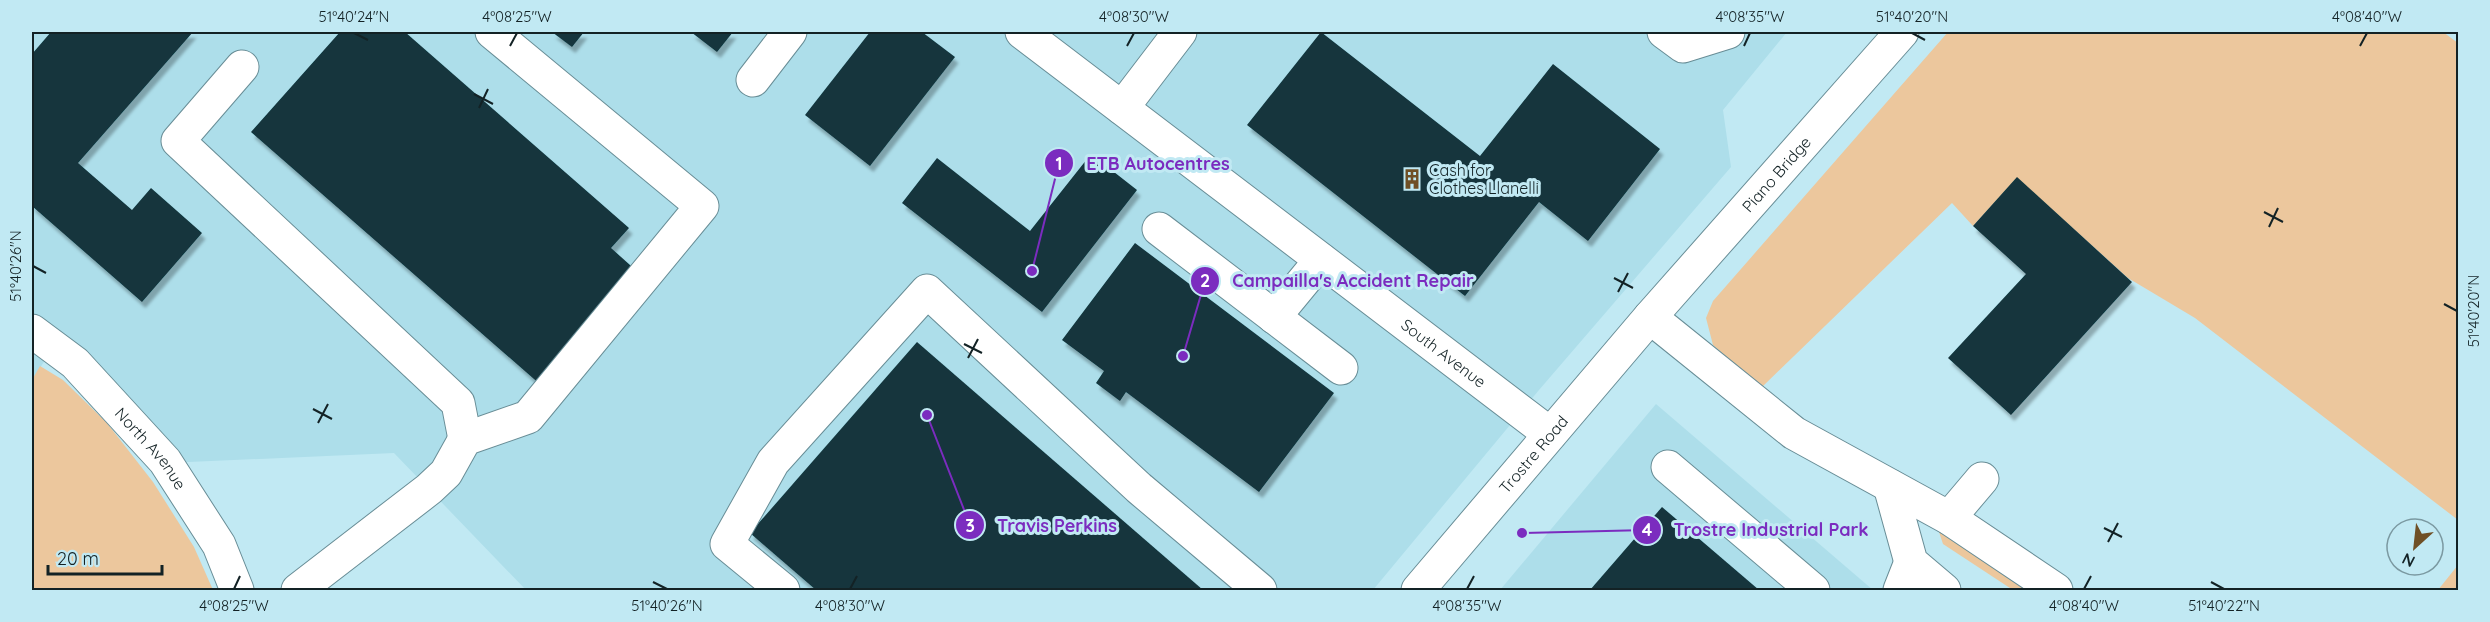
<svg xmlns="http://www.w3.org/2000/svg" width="2490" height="622" font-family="Quicksand,sans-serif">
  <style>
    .built { fill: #addeea }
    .green { fill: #ecc79d }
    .building { fill: #12363e; filter: url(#shadow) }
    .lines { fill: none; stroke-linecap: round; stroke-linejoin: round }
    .minor-casing { stroke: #688d96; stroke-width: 35 }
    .major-casing { stroke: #688d96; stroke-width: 35 }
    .minor { stroke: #fff; stroke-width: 33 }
    .major { stroke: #fff; stroke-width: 33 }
    .ticks { fill: none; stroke: #132225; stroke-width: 2 }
    .labels { text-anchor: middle; stroke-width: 6; stroke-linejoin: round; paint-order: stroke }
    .poi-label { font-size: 16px; fill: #132225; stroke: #c1e9f3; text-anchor: start }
    .street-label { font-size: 16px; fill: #132225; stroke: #c1e9f3 }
    .leader { fill: none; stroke: #7b2cbf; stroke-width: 2 }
    .callout-dot { fill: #7b2cbf; stroke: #c1e9f3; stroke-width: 2 }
    .mark-label { font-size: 18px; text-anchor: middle; font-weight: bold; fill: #fff }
    .callout-label { font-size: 18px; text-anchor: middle; font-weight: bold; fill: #7b2cbf; stroke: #c1e9f3; stroke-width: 6; stroke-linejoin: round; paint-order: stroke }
    .neatline { fill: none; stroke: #132225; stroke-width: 2 }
    .ticks-label { font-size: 15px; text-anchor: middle; fill: #132225 }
  </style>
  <defs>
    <filter id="shadow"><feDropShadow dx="3.5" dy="6" stdDeviation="1.5" flood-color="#0004"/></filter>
  </defs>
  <rect width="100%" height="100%" fill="#c1e9f3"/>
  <g class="built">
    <polygon points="32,32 1787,32 1723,110 1731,167 1539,390 1373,590 526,590 394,453 166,463 53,348 32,380"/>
    <polygon points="1656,404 1873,590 1500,590"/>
  </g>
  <g class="green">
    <polygon points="1948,32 2443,32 2458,43 2458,520 2195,318 2128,278 2017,178 1973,226 1952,203 1761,388 1713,345 1706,318 1713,301"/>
    <polygon points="40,366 63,380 107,423 153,482 194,547 213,590 32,590 32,380"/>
    <polygon points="1937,526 2030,590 2013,590 1943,544"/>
    <polygon points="2458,565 2458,590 2438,590"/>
  </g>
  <g class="building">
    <polygon points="51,32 193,32 78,163 132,210 151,188 202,233 142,302 32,206 32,54"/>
    <polygon points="340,32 405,32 629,228 611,248 640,274 542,386 251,132"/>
    <polygon points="552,32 584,32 572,47"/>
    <polygon points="691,32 733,32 717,52"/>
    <polygon points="870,32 922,32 955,57 870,166 805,115"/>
    <polygon points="1321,32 1480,156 1553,64 1660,149 1588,241 1539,202 1465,296 1247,125"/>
    <polygon points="1091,154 1137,190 1042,312 902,203 937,158 1030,231"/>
    <polygon points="2017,177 2132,282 2011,415 1948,358 2026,274 1973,226"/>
    <polygon points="1135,243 1334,393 1259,492 1126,392 1120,401 1096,383 1104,371 1062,340"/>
    <polygon points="917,342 1203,590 816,590 750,533"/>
    <polygon points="1662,507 1759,590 1590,590"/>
  </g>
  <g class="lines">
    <g class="minor-casing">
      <g id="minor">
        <path id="s1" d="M1022,32L1550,434"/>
        <polyline points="1664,32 1683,46 1728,32"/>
        <polyline points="242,67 178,141 458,403 465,439"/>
        <polyline points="753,80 790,32"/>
        <polyline points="1122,108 1180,32"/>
        <polyline points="1159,229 1341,368"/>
        <polyline points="1274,317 1321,260"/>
        <polyline points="1650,317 1794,433 1949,518 2056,590"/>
        <path id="s2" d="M32,331L75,363L165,461L219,545L237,590"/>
        <polyline points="1668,467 1813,590"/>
        <polyline points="1890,486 1911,562 1944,590"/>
        <polyline points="1949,518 1982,479"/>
        <polyline points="298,590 429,489 446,473 465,439 528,417 702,206 492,32"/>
        <polyline points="783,590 727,544 773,462 927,291 1139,488 1260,590"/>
        <polyline points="1900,590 1911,562"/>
      </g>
    </g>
    <g class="major-casing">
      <g id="major">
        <path id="s3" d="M1418,590L1650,317L1902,32"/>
      </g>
    </g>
    <use href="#minor" class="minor"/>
    <use href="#major" class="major"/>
  </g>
  <path class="ticks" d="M354,33L368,40M1912,33L1925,40M510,46L517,33M1127,46L1134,33M1744,46L1750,33M2360,46L2367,33M474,94L493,104M479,108L488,89M2264,212L2283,222M2269,227L2278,208M33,266L46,273M1614,278L1633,288M1618,292L1628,273M2444,304L2457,311M964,344L982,353M968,358L978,339M313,409L332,419M318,423L328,404M2104,528L2122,537M2108,542L2118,523M653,582L667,589M2211,582L2224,589M234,589L240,576M850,589L857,576M1467,589L1474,576M2084,589L2091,576"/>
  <defs>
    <g id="building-bare" transform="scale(1.62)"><path d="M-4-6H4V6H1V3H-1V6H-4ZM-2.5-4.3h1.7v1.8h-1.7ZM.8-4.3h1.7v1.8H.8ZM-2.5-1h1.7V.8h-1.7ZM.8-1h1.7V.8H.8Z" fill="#6f4f25" stroke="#c1e9f3" stroke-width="2.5" paint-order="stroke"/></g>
  </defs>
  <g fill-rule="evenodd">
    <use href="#building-bare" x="1412" y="179"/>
  </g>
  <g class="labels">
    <g class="poi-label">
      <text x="1429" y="176">Cash for<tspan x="1429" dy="18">Clothes Llanelli</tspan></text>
    </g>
    <g class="street-label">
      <text dy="6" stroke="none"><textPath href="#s3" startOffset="549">Piano Bridge</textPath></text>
      <text dy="6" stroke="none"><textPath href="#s1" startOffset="530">South Avenue</textPath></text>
      <text dy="6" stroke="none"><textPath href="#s2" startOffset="168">North Avenue</textPath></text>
      <text dy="6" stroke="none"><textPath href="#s3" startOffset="178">Trostre Road</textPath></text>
    </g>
  </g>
  <path class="leader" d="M1032 271L1059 163M1183 356L1205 281M927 415L970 525M1522 533L1647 530"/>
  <g class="callout-dot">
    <circle cx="1032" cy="271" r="6"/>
    <circle cx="1183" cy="356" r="6"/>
    <circle cx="927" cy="415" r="6"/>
    <circle cx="1522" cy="533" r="6"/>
    <circle cx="1059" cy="163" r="15"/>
    <circle cx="1205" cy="281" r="15"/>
    <circle cx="970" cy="525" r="15"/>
    <circle cx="1647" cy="530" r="15"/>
  </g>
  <g class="mark-label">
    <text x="1059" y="170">1</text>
    <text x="1205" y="287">2</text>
    <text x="970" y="532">3</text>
    <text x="1647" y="536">4</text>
  </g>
  <g class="callout-label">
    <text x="1158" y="170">ETB Autocentres</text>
    <text x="1353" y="287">Campailla's Accident Repair</text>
    <text x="1057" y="532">Travis Perkins</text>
    <text x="1771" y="536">Trostre Industrial Park</text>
  </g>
  <rect width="2490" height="622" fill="none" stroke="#c1e9f3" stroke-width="66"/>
  <g transform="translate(2415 547) rotate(207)"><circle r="28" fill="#c1e9f3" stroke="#7b99a1" stroke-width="1.5"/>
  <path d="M0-4.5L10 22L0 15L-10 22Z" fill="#6f4f25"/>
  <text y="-9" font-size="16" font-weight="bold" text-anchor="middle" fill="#132225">N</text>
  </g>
  <path d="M48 565v9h114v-9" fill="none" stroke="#132225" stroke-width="3"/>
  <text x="57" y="565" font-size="18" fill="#132225" stroke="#c1e9f3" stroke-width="4.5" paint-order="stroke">20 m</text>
  <rect x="33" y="33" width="2424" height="556" class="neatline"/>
  <g class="ticks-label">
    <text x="354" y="22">51°40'24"N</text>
    <text x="517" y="22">4°08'25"W</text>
    <text x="1134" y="22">4°08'30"W</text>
    <text x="1750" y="22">4°08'35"W</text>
    <text x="1912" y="22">51°40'20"N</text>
    <text x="2367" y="22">4°08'40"W</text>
    <text transform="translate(16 266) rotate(-90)" y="5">51°40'26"N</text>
    <text transform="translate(2474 311) rotate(-90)" y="5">51°40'20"N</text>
    <text x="234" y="611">4°08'25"W</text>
    <text x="667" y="611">51°40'26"N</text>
    <text x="850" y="611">4°08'30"W</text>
    <text x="1467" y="611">4°08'35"W</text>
    <text x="2084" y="611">4°08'40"W</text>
    <text x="2224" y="611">51°40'22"N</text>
  </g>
</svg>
